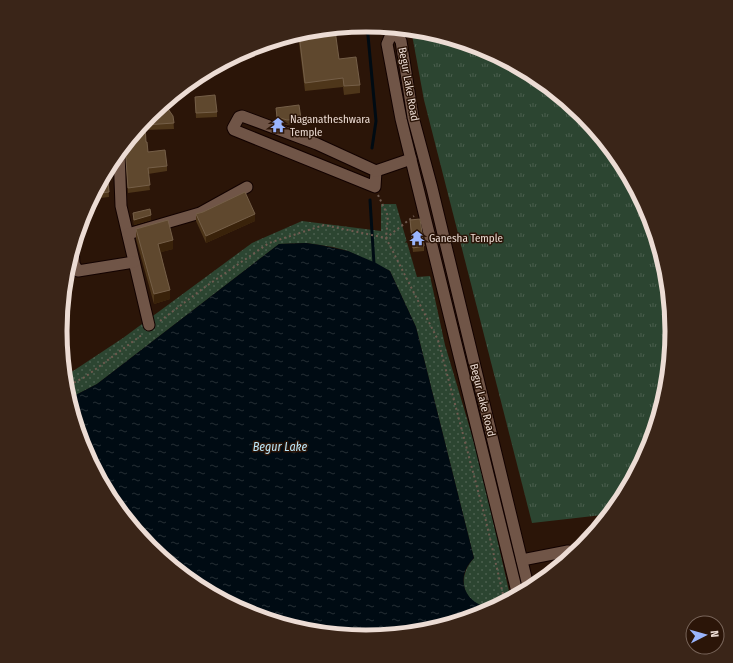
<svg xmlns="http://www.w3.org/2000/svg" width="733" height="663" font-family="'Fira Sans Condensed',sans-serif">
  <style>
    .grass { fill: url(#grass-tufts) }
    .park { fill: url(#park-dots) }
    .water { fill: url(#water-ripples) }
    .lines { fill: none; stroke-linecap: round; stroke-linejoin: round }
    .stream { stroke: #000b13; stroke-width: 3 }
    .minor-casing { stroke: #120200; stroke-width: 13 }
    .secondary-casing { stroke: #120200; stroke-width: 13 }
    .path { stroke: #705c51; stroke-width: 2; stroke-dasharray: 2 3; stroke-linecap: butt }
    .minor { stroke: #705547; stroke-width: 11 }
    .secondary { stroke: #705547; stroke-width: 11 }
    .wall { fill: #4e361a }
    .shaded-wall { fill: #39220a }
    .building { fill: #5f482e; stroke: #755f48 }
    .labels { text-anchor: middle; stroke-width: 3; stroke-linejoin: round; paint-order: stroke }
    .street-label { font-size: 11px; fill: #ecdcd4; stroke: #2b1508 }
    .poi-label { font-size: 11px; fill: #ecdcd4; stroke: #2b1508; text-anchor: start }
    .water-label { font-size: 12px; font-style: italic; fill: #bce7fa; stroke: #2b1508 }
    .rim { fill: none; stroke: #ecdcd4; stroke-width: 5 }
  </style>
  <defs>
    <pattern id="grass-tufts" width="24" height="20" patternUnits="userSpaceOnUse"><rect width="24" height="20" fill="#2c4531"/><path d="M3 7l-1-3M5 7V3M7 7l1-3M15 17l-1-3M17 17v-4M19 17l1-3" fill="none" stroke="#4b5f4e"/></pattern>
    <pattern id="park-dots" width="8" height="8" patternUnits="userSpaceOnUse"><rect width="8" height="8" fill="#2c4531"/><path d="M2 2h.1M6 6h.1" fill="none" stroke="#4b5f4e" stroke-width="1.8" stroke-linecap="round"/></pattern>
    <pattern id="water-ripples" width="26" height="14" patternUnits="userSpaceOnUse"><rect width="26" height="14" fill="#000b13"/><path d="M2 4q2-2 4 0t4 0M15 11q2-2 4 0t4 0" fill="none" stroke="#252e34"/></pattern>
  </defs>
  <rect width="100%" height="100%" fill="#2b1508"/>
  <polygon class="grass" points="411,29 427,31 484,48 537,77 583,115 621,161 650,214 667,272 673,332 667,392 650,449 621,502 611,514 532,523 424,100"/>
  <path class="park" d="M381,204H396L417,277L430,276L445,345L479,459L511,600L487,613L486,608C461,600 457,577 474,558L416,327L390,271L348,251L333,247L306,243L279,244L97,384L68,399L64,377L123,338L252,243L302,221L381,231Z"/>
  <path class="water" d="M306,243L320,245L348,251L376,263L390,271L416,327L474,558C456,576 462,600 486,607L487,613L484,615L426,632L366,638L306,632L249,615L196,586L150,548L112,502L83,449L68,399L97,384L279,244Z"/>
  <g class="lines">
    <g class="stream">
      <polyline points="367,25 376,121 372,148"/>
      <polyline points="370,200 374,264"/>
    </g>
    <g class="minor-casing">
      <g id="minor">
        <polygon points="242,116 317,144 376,171 375,187 234,130 233,128 239,117"/>
        <polyline points="119,152 121,206 149,325"/>
        <polyline points="376,171 411,159"/>
        <polyline points="128,234 200,213 247,187"/>
        <polyline points="73,248 74,264 78,271 134,262"/>
        <polyline points="522,560 568,551 578,553"/>
      </g>
    </g>
    <g class="secondary-casing">
      <g id="secondary">
        <polyline points="393,28 393,30 387,44 401,119 518,596"/>
        <polyline points="393,30 401,41 413,117 432,188 529,590"/>
      </g>
    </g>
    <g class="path">
      <polyline points="378,195 388,216 386,238 414,216"/>
      <polyline points="160,321 205,287 269,243 324,225 386,238 438,340 486,521 505,603"/>
      <polyline points="65,387 85,377 143,334"/>
    </g>
    <use href="#minor" class="minor"/>
    <use href="#secondary" class="secondary"/>
  </g>
  <g class="wall">
    <polygon points="299,34 339,59 360,85 360,93 344,95 343,87 305,91 299,43"/>
    <polygon points="195,97 217,112 217,117 196,118"/>
    <polygon points="276,108 301,119 301,123 287,125 277,122"/>
    <polygon points="150,115 173,116 174,129 145,130 146,142 148,152 167,166 167,171 148,174 150,190 128,193 125,145"/>
    <polygon points="107,171 109,197 91,199"/>
    <polygon points="133,213 151,220 134,225 133,217"/>
    <polygon points="196,214 255,221 206,243 196,221"/>
    <polygon points="410,220 424,246 424,251 413,252 410,225"/>
    <polygon points="136,229 173,249 161,252 170,299 154,304 136,239"/>
  </g>
  <g class="shaded-wall">
    <polygon points="255,214 255,221 206,243 206,236"/>
    <polygon points="151,215 151,220 134,225 134,220"/>
    <polygon points="173,240 173,249 158,253 158,244"/>
    <polygon points="170,290 170,299 154,304 154,294"/>
  </g>
  <g class="building">
    <polygon points="335,30 339,59 356,57 360,85 344,86 343,78 305,83 299,34"/>
    <polygon points="215,95 217,112 196,113 195,97"/>
    <polygon points="164,103 173,116 174,123 145,125 146,142 147,142 148,152 165,150 167,166 148,168 150,185 128,188 125,145 150,115"/>
    <polygon points="299,105 301,119 287,120 277,117 276,108"/>
    <polygon points="107,171 109,192 94,194"/>
    <polygon points="245,192 255,214 206,236 196,214 203,212"/>
    <polygon points="150,209 151,215 134,220 133,213"/>
    <polygon points="420,219 424,246 413,248 410,220"/>
    <polygon points="168,220 173,240 158,244 170,290 154,294 136,229"/>
  </g>
  <defs>
    <g id="temple-bare" transform="scale(1.2)"><path d="M0-6L5-2H3V0L6.5 2.5H4V6H1.5V3h-3V6H-4V2.5H-6.5L-3 0V-2H-5Z" fill="#9ab5fd" stroke="#2b1508" stroke-width="2.5" paint-order="stroke"/></g>
  </defs>
  <g fill-rule="evenodd">
    <use href="#temple-bare" x="278" y="125"/>
    <use href="#temple-bare" x="417" y="238"/>
  </g>
  <g class="labels">
    <g class="street-label">
      <text transform="translate(409 84) rotate(80)" y="4">Begur Lake Road</text>
      <text transform="translate(483 400) rotate(76)" y="4">Begur Lake Road</text>
    </g>
    <g class="poi-label">
      <text x="290" y="123">Naganatheshwara<tspan x="290" dy="13">Temple</tspan></text>
      <text x="429" y="242">Ganesha Temple</text>
    </g>
    <g class="water-label">
      <text x="280" y="451">Begur Lake</text>
    </g>
  </g>
  <path d="M0 0H733V663H0ZM67 331a299 299 0 1 1 598 0a299 299 0 1 1-598 0Z" fill="#3a2518" fill-rule="evenodd"/>
  <path class="rim" d="M67 331a299 299 0 1 1 598 0a299 299 0 1 1-598 0Z"/>
  <g transform="translate(705 635) rotate(84)"><circle r="19" fill="#2b1508" stroke="#78655a"/>
  <path d="M0-3L7 15L0 10L-7 15Z" fill="#9ab5fd"/>
  <text y="-6" font-size="11" font-weight="bold" text-anchor="middle" fill="#ecdcd4">N</text>
  </g>
</svg>
